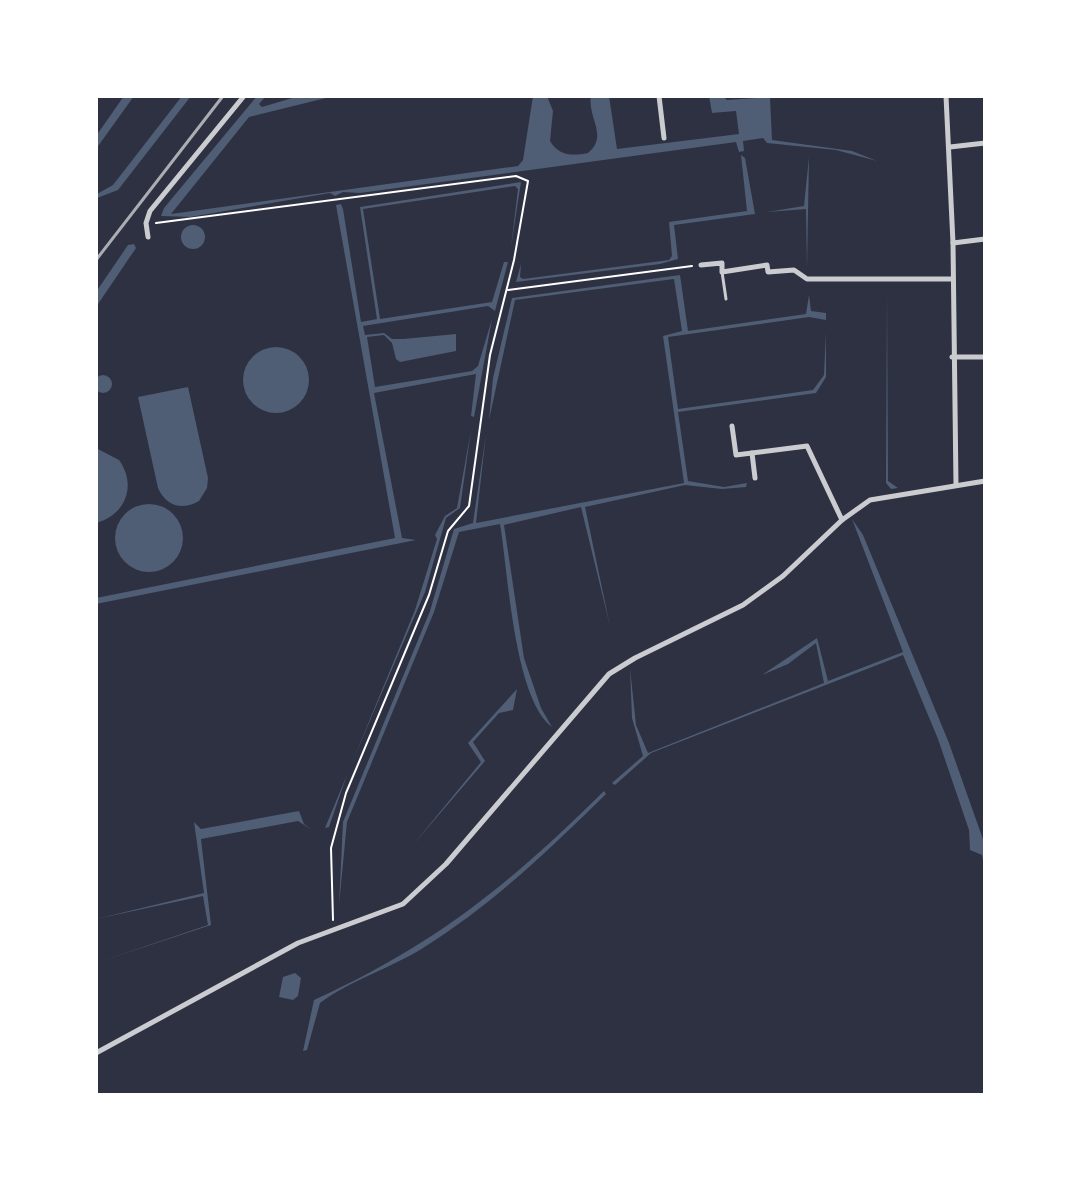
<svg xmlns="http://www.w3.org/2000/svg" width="1081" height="1191" font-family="Arial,sans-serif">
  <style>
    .water { fill: #4f5d75 }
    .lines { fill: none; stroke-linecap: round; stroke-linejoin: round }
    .path { stroke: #fff; stroke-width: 2 }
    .service { stroke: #caccd0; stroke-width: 3 }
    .minor { stroke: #caccd0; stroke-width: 5 }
    .rail { stroke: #abadb3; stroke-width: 3 }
  </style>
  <rect width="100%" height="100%" fill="#2d3142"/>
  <g class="water">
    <polygon points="124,96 134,96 96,149 96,136"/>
    <polygon points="182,96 191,96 118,190 97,198 97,194 113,185"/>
    <path d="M257,96H266L259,104L262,107L299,96H334L249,117L171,214L518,166L523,160L533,96H547L553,111L550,141C559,156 572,156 588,153C609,136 587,117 591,96H609L617,149L739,134L736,111L712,113L709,96H722L727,100L770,97L772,140L852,151L877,161L836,150L767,143L763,138L743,141L744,151L739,152L736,142L360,193L343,192L335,196L330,193L190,217L161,216L164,208Z"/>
    <polygon points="741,155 745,158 755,214 674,225 678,259 660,264 516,282 521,264 520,277 523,279 669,260 672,256 669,222 747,211"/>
    <polygon points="809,157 807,269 806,209 767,212 804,206"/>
    <polygon points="521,182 511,247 518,189 515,186 363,209 380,319 492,302 504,262 508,262 495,311 488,306 363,326 365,335 384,333 392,339 403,339 456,334 456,351 400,362 396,359 392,343 384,335 367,337 375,387 472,371 478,366 492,319 474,417 471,416 476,374 374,393 402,538 416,540 96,604 96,598 395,538 336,205 341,204 343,209 361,322 377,319 360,207"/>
    <circle cx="193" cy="237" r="12"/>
    <polygon points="128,245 134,244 136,248 96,307 96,292"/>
    <path d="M680,275L688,331L806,314L809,295L811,311L826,313V320L809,317L668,337L678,409L813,390L824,375L826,332V377L816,393L678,412L688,481L724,487L747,483L746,487L722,489L685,485L585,507L610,626L581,507L504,525L524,658L541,708L552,727C514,699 508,571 500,524L459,532L434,612L347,822L339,905L343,822L430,611L454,529L473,523L486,434L476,523L684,483L663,336L682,331L674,279L515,300L489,420L493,378L512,298Z"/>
    <polygon points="887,290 888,481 898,488 891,489 886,483"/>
    <circle cx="276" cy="380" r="33"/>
    <circle cx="103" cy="384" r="9"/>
    <path d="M188,387L208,478L207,488L199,501C182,511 166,506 158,488L138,397Z"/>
    <polygon points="471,430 460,508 446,518 425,592 348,772 329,827 325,828 415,610 437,539 435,535 445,516 457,508"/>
    <path d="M96,448L119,460C137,485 126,515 96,523Z"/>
    <circle cx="149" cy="538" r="34"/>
    <polygon points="852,519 863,535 949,743 985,845 985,871 982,855 970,850 969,830 938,739 903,655 651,753 615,785 612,783 643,756 632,718 630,668 636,725 648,753 824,683 816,643 788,664 762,675 817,638 828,681 903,652"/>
    <polygon points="517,689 513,710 499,713 473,742 485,761 412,846 481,762 468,743"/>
    <path d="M604,791L606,794C549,850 492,905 423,948C391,968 351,980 320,1003L307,1050L303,1051L314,1000C435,945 510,884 604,791Z"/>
    <polygon points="299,811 304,824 312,830 298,821 201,839 211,925 96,963 208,925 203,896 96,919 204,893 194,822 201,829"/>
    <polygon points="295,973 301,978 298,996 293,1000 279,997 283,977"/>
  </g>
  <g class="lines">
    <g class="path">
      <polyline points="156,223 516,176 528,181 514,260 490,355 469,506 448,531 429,595 346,793 331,848 333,920"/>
      <polyline points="508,290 692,266"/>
    </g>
    <polyline class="service" points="722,272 726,299"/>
    <g class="minor">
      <polyline points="659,96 664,138"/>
      <polyline points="946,96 953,243 956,485"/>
      <polyline points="950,147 985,143"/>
      <polyline points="148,237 146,223 150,211 244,96"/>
      <polyline points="953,243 985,239"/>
      <polyline points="701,265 722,263 722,272 767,265 768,272 794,270 807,279 953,279"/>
      <polyline points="952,357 985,357"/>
      <polyline points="732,426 736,455 807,446 842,520"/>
      <polyline points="752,453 755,478"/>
      <polyline points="96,1053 298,943 403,904 446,864 609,674 635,658 743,605 783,576 842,520 870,500 985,481"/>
    </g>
    <polyline class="rail" points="96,260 223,96"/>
  </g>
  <rect width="1081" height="1191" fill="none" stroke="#ffffff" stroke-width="196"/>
</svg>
